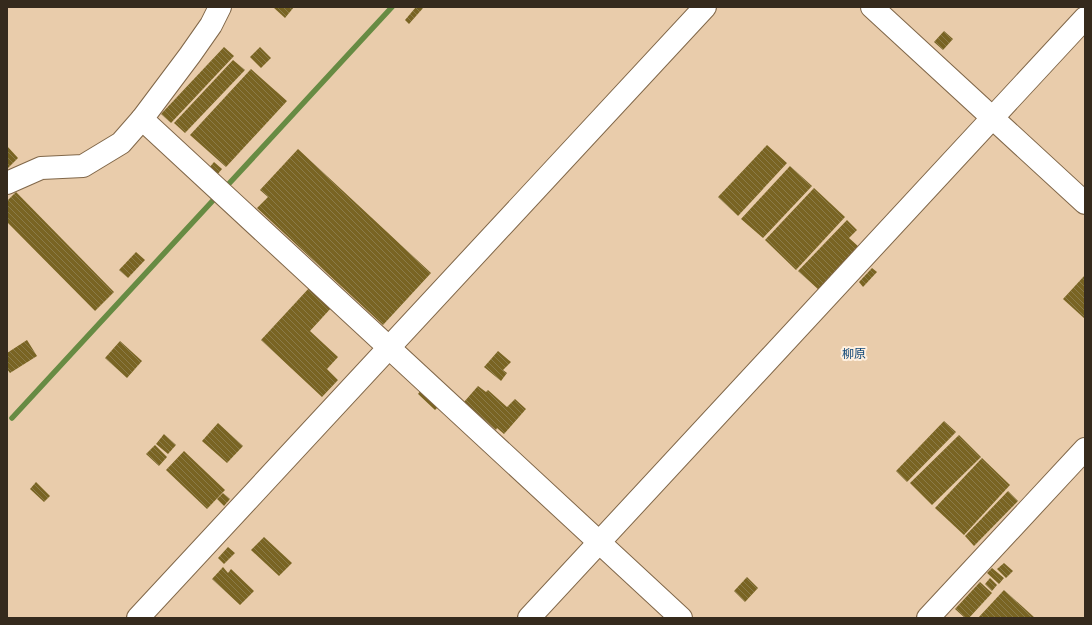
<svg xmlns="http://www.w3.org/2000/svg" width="1092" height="625" font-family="'Public Sans','Noto Sans JP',sans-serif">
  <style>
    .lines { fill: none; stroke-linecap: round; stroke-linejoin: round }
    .stream { stroke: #678b43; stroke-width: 5.5 }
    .building { fill: url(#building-back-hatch) }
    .minor-casing { stroke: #806749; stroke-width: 24 }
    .minor { stroke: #fff; stroke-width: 22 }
    .labels { text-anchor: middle; stroke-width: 4; stroke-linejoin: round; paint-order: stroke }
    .quarter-label { font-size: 12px; fill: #104778; stroke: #fff0df }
  </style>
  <defs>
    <pattern id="building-back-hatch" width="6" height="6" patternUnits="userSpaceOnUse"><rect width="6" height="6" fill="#796423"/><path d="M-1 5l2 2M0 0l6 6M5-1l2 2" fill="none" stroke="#8b7b49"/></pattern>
  </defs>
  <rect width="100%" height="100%" fill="#e9ccab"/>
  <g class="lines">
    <g class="stream">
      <polyline points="224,189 392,7"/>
      <polyline points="12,418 218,195"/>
    </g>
  </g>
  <g class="building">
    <polygon points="273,7 294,7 285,18"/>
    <polygon points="416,7 424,7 409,24 405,20"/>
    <polygon points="944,31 953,39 943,50 934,42"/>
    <polygon points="224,47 234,56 171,123 161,114"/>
    <polygon points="260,47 271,58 261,68 250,57"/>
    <polygon points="233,60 245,70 185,133 174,123"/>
    <polygon points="251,69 287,101 226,167 190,135"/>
    <polygon points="767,145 787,163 738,216 718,197"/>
    <polygon points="7,146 18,158 7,169"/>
    <polygon points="298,149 431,273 383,325 257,208 268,197 260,190"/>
    <polygon points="214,162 222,169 217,175 209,168"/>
    <polygon points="790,166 812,186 763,238 741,219"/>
    <polygon points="814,188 845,217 796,270 765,240"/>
    <polygon points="16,192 114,292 95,311 7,222 7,201"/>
    <polygon points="847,220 857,230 849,238 859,247 819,290 798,271"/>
    <polygon points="136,252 145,260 128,278 119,270"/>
    <polygon points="872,268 877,272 863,287 859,282"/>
    <polygon points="1085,275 1085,319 1063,299"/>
    <polygon points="310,287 332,307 310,331 338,357 327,369 338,380 322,397 261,340"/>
    <polygon points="27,340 37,356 10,373 7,369 7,353"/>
    <polygon points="120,341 142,361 127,378 105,358"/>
    <polygon points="498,351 511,362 503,370 507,373 501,381 484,367"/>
    <polygon points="478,386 486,392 488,390 507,407 515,399 526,409 504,434 497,428 496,430 464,402"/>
    <polygon points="421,390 439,406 435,410 418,394"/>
    <polygon points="944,421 956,432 907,482 896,471"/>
    <polygon points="218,423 243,446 227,463 202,441"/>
    <polygon points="164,434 176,445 168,454 156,444"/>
    <polygon points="959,435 981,457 932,505 910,483"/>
    <polygon points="155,445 167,457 159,466 146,454"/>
    <polygon points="184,451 225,490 207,509 166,470"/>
    <polygon points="982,458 1010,485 964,535 935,508"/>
    <polygon points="36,482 50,496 44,502 30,489"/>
    <polygon points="1008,491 1018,501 974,546 965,536"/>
    <polygon points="223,493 230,499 224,506 217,499"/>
    <polygon points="264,537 292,563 279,576 251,550"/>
    <polygon points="228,547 235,553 224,564 218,558"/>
    <polygon points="1004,563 1013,571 1006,578 997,569"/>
    <polygon points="223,567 228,573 231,569 254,591 240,605 212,579"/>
    <polygon points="992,568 1004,578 999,584 987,573"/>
    <polygon points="747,577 758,588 745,602 734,591"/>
    <polygon points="990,578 997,585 992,591 985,584"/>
    <polygon points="980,582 992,593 969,618 965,618 955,609"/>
    <polygon points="1004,590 1035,618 978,618"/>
  </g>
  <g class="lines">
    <g class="minor-casing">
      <g id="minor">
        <polyline points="872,7 1085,203"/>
        <polyline points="142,119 681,618"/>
        <polyline points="7,183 41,168 83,166 121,143 142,119 190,55 211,25 220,7"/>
        <polyline points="138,618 705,7"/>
        <polyline points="529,618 1085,18"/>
        <polyline points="928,618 1085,449"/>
      </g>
    </g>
    <use href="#minor" class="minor"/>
  </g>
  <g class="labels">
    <g class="quarter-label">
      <text x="854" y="358">柳原</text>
    </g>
  </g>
  <rect width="1092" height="625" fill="none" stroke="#352a1d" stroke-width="16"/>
</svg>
